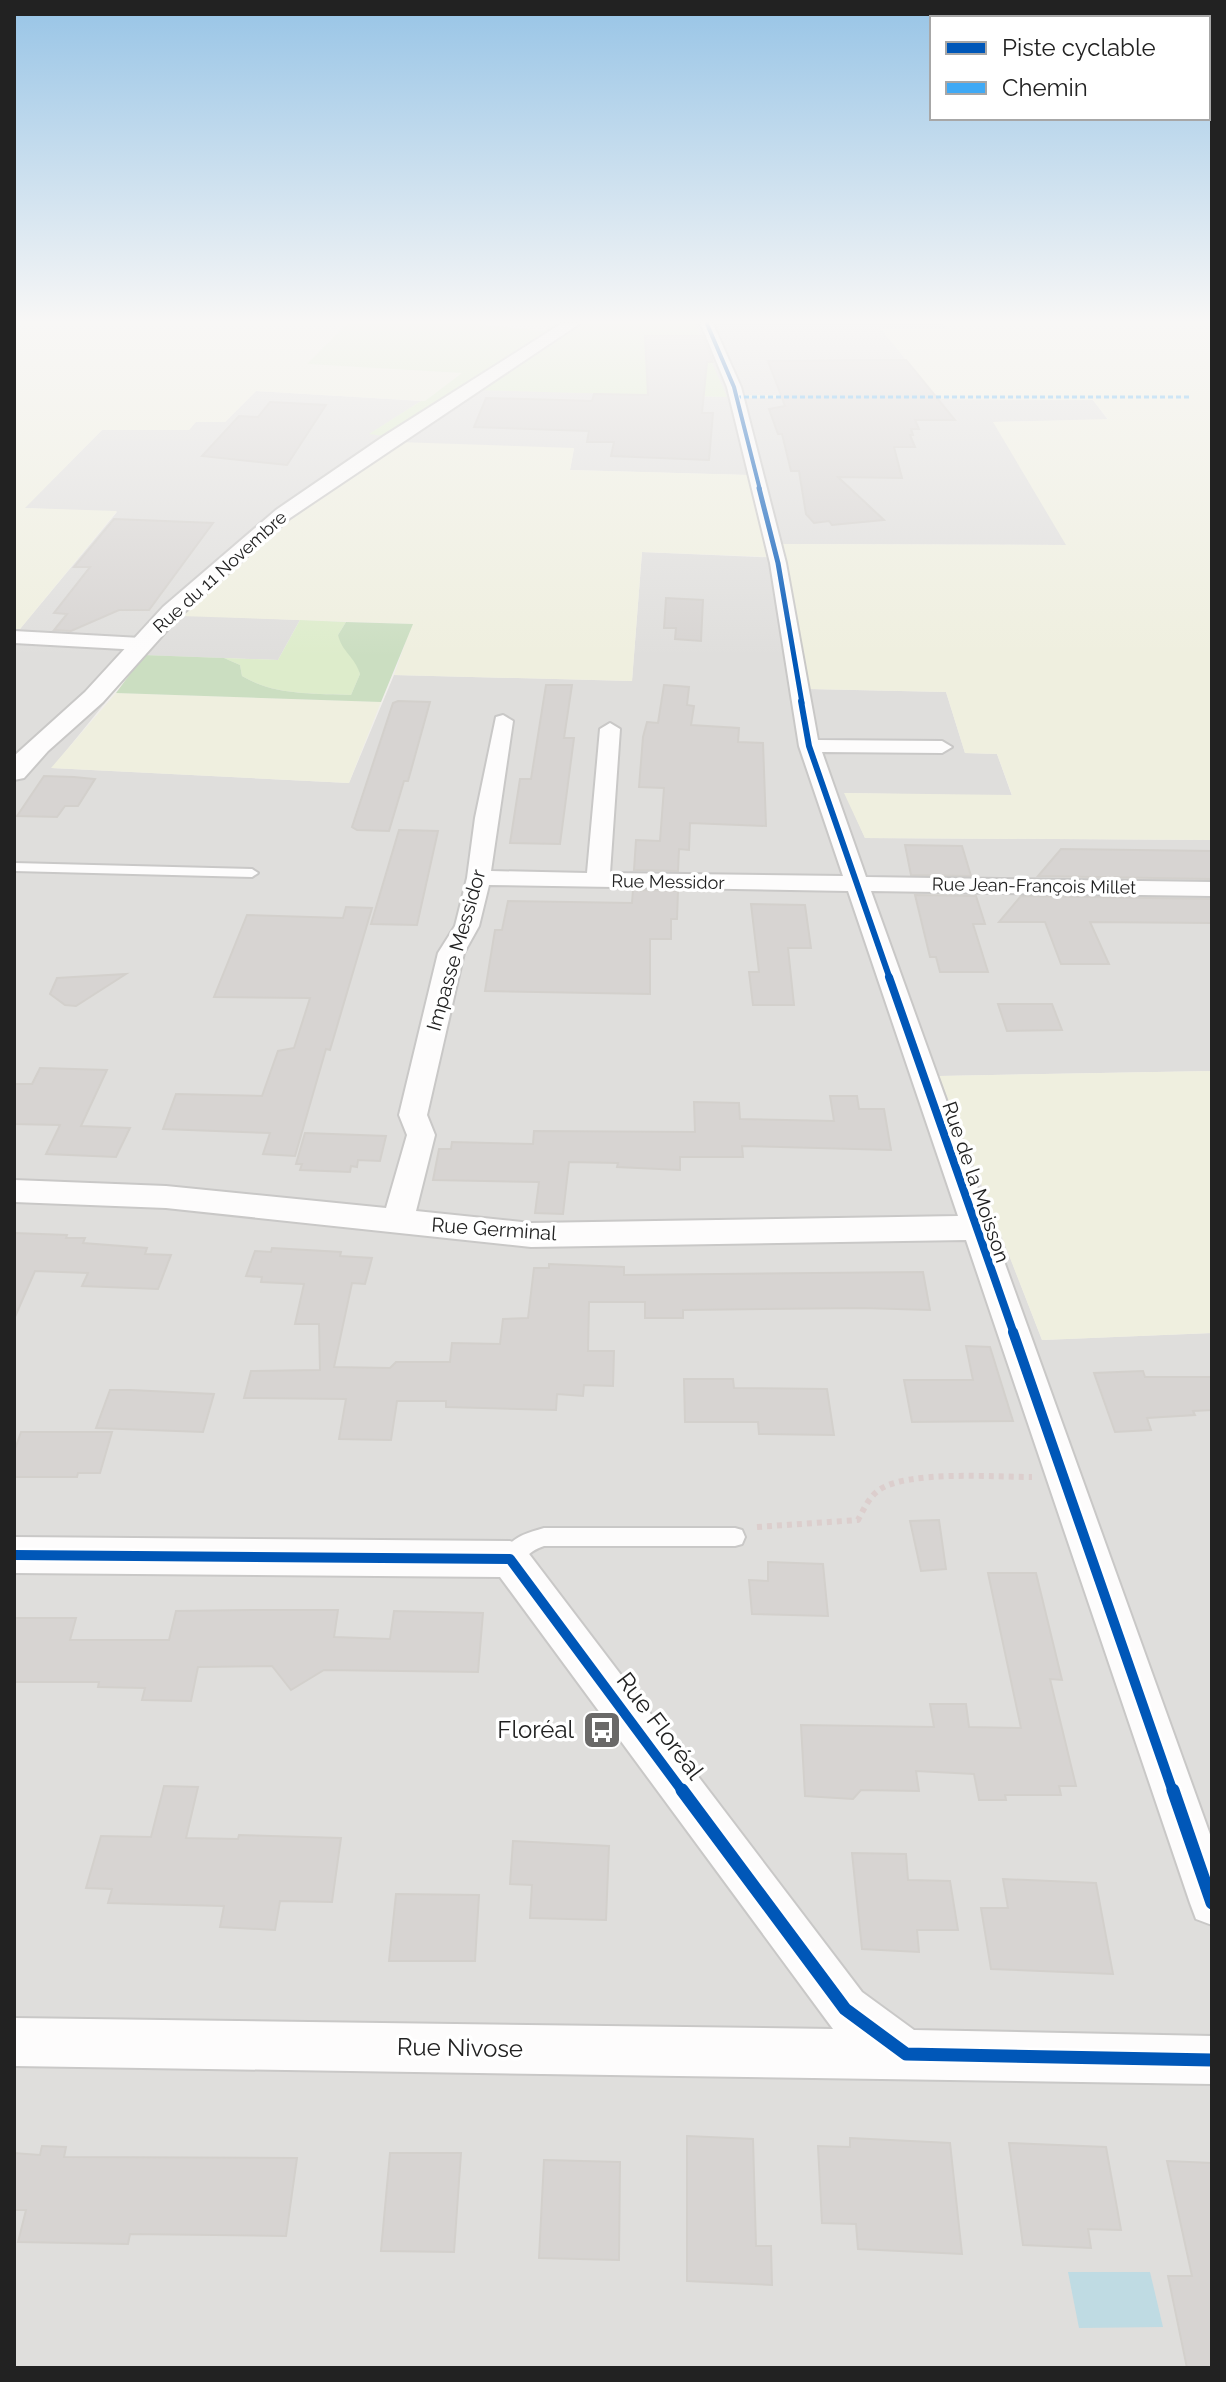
<svg xmlns="http://www.w3.org/2000/svg" width="1226" height="2382" font-family="Raleway,sans-serif">
  <style>
    .residential { fill: #dfdedc }
    .farmland { fill: #efefdf }
    .grass { fill: #ddeccb }
    .forest { fill: #cbdec1 }
    .water { fill: #bfdbe3 }
    .building { fill: #d7d4d2; stroke: #d3d0cc; stroke-width: 2 }
    .lines { fill: none; stroke-linecap: round; stroke-linejoin: round }
    .service-casing { stroke: #c9c8c7; stroke-width: 4 }
    .minor-casing { stroke: #c9c8c7; stroke-width: 4 }
    .tertiary-casing { stroke: #c9c8c7; stroke-width: 4 }
    .path { stroke: #dccecd; stroke-width: 6; stroke-dasharray: 5 5; stroke-linecap: butt }
    .service { fill: #fdfcfc; fill-rule: evenodd }
    .minor { fill: #fdfcfc; fill-rule: evenodd }
    .tertiary { fill: #fdfcfc; fill-rule: evenodd }
    .quiet { stroke: #3fa9f5; stroke-width: 3; stroke-dasharray: 5 3; stroke-linecap: butt }
    .cycleway-far5-casing { stroke: #fff; stroke-width: 6 }
    .cycleway-far4-casing { stroke: #fff; stroke-width: 8 }
    .cycleway-far3-casing { stroke: #fff; stroke-width: 10 }
    .cycleway-far2-casing { stroke: #fff; stroke-width: 13 }
    .cycleway-far1-casing { stroke: #fff; stroke-width: 15 }
    .cycleway-casing { stroke: #fff; stroke-width: 18 }
    .cycleway-far5 { stroke: #0057b8; stroke-width: 4 }
    .cycleway-far4 { stroke: #0057b8; stroke-width: 5 }
    .cycleway-far3 { stroke: #0057b8; stroke-width: 6 }
    .cycleway-far2 { stroke: #0057b8; stroke-width: 8 }
    .cycleway-far1 { stroke: #0057b8; stroke-width: 10 }
    .cycleway { stroke: #0057b8; stroke-width: 13 }
    .labels { text-anchor: middle; stroke-width: 7; stroke-linejoin: round; paint-order: stroke }
    .far-street-label { font-size: 18px; fill: #222; stroke: #fff }
    .street-label { font-size: 20px; fill: #222; stroke: #fff }
    .near-street-label { font-size: 24px; fill: #222; stroke: #fff }
    .near-poi-label { font-size: 24px; fill: #222; stroke: #fff; text-anchor: end }
  </style>
  <rect width="100%" height="100%" fill="#f0eeeb"/>
  <polygon class="residential" points="695,324 944,324 947,329 883,329 935,395 746,395 747,398 1093,400 1108,420 994,422 1067,545 766,544 748,475 570,470 574,449 182,615 300,620 278,660 144,655 52,768 349,783 394,675 632,681 642,552 783,558 809,689 946,692 965,753 997,754 1012,796 845,793 865,838 1212,840 1212,1071 940,1076 1042,1340 1212,1333 1212,2368 14,2368 14,629 20,629 117,512 24,508 102,430 189,430 195,422 225,422 256,391 421,401 370,434 461,389 726,397"/>
  <g class="farmland">
    <polygon points="22,324 347,324 308,364 463,373 425,401 256,391 225,422 196,422 189,430 102,430 25,508 117,511 20,629 14,629 14,331"/>
    <polygon points="944,324 1212,324 1212,840 865,838 844,793 1012,795 997,754 965,753 946,692 809,689 780,544 1066,545 993,422 1108,419 1093,400 747,398 745,395 934,395 881,329 946,329"/>
    <polygon points="398,442 574,448 570,470 748,475 768,557 642,552 632,681 394,675 412,624 181,616 254,547 322,493"/>
    <polygon points="116,693 381,702 349,783 51,768"/>
    <polygon points="1212,1071 1212,1333 1042,1340 939,1076"/>
  </g>
  <g class="grass">
    <polygon points="347,324 477,324 544,331 555,324 563,324 385,436 369,434 421,401 425,401 462,373 307,364"/>
    <polygon points="578,324 695,324 727,397 476,390"/>
    <path d="M300,620L346,622L338,635L356,660L360,674L351,695C314,693 275,696 242,676L240,665L224,658L278,660Z"/>
  </g>
  <path class="forest" d="M346,622L413,624L381,702L116,693L144,655L224,658L240,665L242,676C275,696 314,693 351,695L360,674C355,657 342,652 338,635Z"/>
  <polygon class="water" points="1068,2272 1150,2272 1163,2327 1079,2328"/>
  <g class="building">
    <polygon points="645,336 703,336 713,362 707,362 702,413 713,413 709,460 611,456 614,442 587,442 589,431 474,427 486,398 592,401 594,394 648,395"/>
    <polygon points="906,360 955,420 915,420 919,429 911,429 913,435 910,435 915,447 894,447 902,478 838,477 884,520 832,525 829,521 814,523 806,514 799,471 791,471 782,434 778,434 769,409 785,406 768,361"/>
    <polygon points="270,402 326,405 287,465 202,456 239,416 258,417"/>
    <polygon points="114,519 213,523 149,610 119,610 71,631 54,630 67,614 54,613 90,567 74,567"/>
    <polygon points="666,598 703,600 701,641 675,639 676,628 664,628"/>
    <polygon points="546,685 572,685 564,738 574,738 560,844 510,843 520,779 531,779"/>
    <polygon points="664,685 689,687 687,705 694,706 691,725 739,728 738,742 763,743 766,826 690,823 689,850 679,849 678,871 634,870 636,840 660,841 664,788 639,787 643,737 647,722 658,723"/>
    <polygon points="398,701 430,702 408,781 404,781 389,831 357,830 352,827 393,703"/>
    <polygon points="44,776 74,777 95,779 78,806 65,806 57,817 17,816"/>
    <polygon points="399,830 438,831 417,925 371,924"/>
    <polygon points="905,845 962,846 971,876 911,875"/>
    <polygon points="1061,849 1212,851 1212,879 1038,876"/>
    <polygon points="633,890 678,891 677,919 671,919 671,939 650,939 650,994 485,991 495,930 502,930 508,901 632,903"/>
    <polygon points="915,895 976,896 985,924 973,924 988,972 940,972 936,957 930,957"/>
    <polygon points="1021,896 1212,899 1212,923 1090,922 1109,964 1061,964 1045,922 999,922"/>
    <polygon points="751,904 805,905 811,948 788,948 794,1005 753,1005 749,972 759,972"/>
    <polygon points="346,907 372,908 330,1050 326,1049 295,1156 263,1154 270,1133 163,1129 176,1094 262,1096 278,1051 294,1048 310,998 214,997 247,915 343,918"/>
    <polygon points="126,974 76,1006 65,1005 50,994 57,978"/>
    <polygon points="998,1004 1052,1004 1062,1030 1007,1031"/>
    <polygon points="40,1068 107,1070 81,1126 130,1128 116,1157 46,1154 60,1125 14,1124 14,1084 32,1084"/>
    <polygon points="830,1096 857,1096 859,1109 884,1109 891,1150 742,1146 743,1157 680,1157 680,1170 617,1167 618,1163 569,1162 563,1214 535,1213 539,1182 433,1180 439,1149 451,1149 452,1142 533,1144 534,1131 695,1132 694,1102 739,1103 740,1119 834,1121"/>
    <polygon points="305,1133 386,1136 380,1161 358,1160 357,1167 351,1166 350,1172 300,1170 302,1164 296,1164"/>
    <polygon points="14,1233 67,1235 66,1238 85,1238 83,1243 147,1248 145,1254 171,1255 158,1289 82,1286 88,1273 35,1271 14,1319"/>
    <polygon points="272,1248 341,1252 340,1256 372,1258 365,1284 352,1283 334,1367 390,1368 396,1362 450,1362 452,1343 500,1344 503,1319 528,1318 534,1268 549,1268 549,1264 624,1267 624,1275 923,1272 930,1310 862,1308 683,1310 683,1318 645,1318 645,1302 589,1302 588,1351 614,1351 613,1386 584,1385 583,1396 557,1394 556,1410 446,1407 446,1401 397,1401 391,1440 339,1439 346,1399 244,1398 251,1371 320,1370 319,1324 295,1324 304,1284 261,1282 262,1277 246,1276 255,1251 271,1252"/>
    <polygon points="966,1346 990,1347 1013,1421 912,1422 904,1380 973,1380"/>
    <polygon points="1143,1371 1145,1377 1212,1377 1212,1410 1193,1411 1195,1415 1147,1418 1151,1430 1115,1432 1094,1373"/>
    <polygon points="684,1379 733,1379 734,1388 827,1389 834,1435 759,1434 758,1422 685,1422"/>
    <polygon points="110,1390 130,1390 214,1394 203,1432 96,1428"/>
    <polygon points="21,1432 112,1432 100,1473 78,1473 77,1477 14,1477 14,1452"/>
    <polygon points="939,1520 946,1569 921,1571 910,1521"/>
    <polygon points="768,1562 823,1564 828,1616 752,1614 749,1580 768,1581"/>
    <polygon points="988,1573 1036,1573 1062,1680 1050,1679 1076,1786 1059,1786 1061,1795 1005,1795 1006,1800 979,1800 974,1774 916,1771 919,1791 861,1790 853,1799 805,1796 801,1725 934,1727 930,1704 966,1704 969,1727 1021,1728"/>
    <polygon points="252,1610 338,1610 334,1637 390,1639 394,1611 483,1613 478,1672 324,1670 291,1690 272,1666 198,1667 191,1701 142,1700 145,1688 98,1687 99,1682 14,1682 14,1618 76,1618 70,1640 169,1640 176,1611"/>
    <polygon points="164,1786 198,1787 186,1838 238,1839 239,1835 341,1838 332,1902 280,1901 275,1930 220,1927 224,1906 108,1903 112,1889 86,1888 101,1836 151,1837"/>
    <polygon points="513,1841 609,1846 606,1920 530,1918 532,1885 510,1884"/>
    <polygon points="852,1853 906,1854 908,1880 950,1881 958,1930 917,1930 919,1952 862,1949"/>
    <polygon points="1003,1879 1096,1883 1113,1974 991,1969 981,1908 1008,1908"/>
    <polygon points="396,1894 479,1895 475,1961 389,1961"/>
    <polygon points="687,2136 753,2139 756,2246 771,2246 772,2285 687,2281"/>
    <polygon points="850,2138 950,2143 962,2254 858,2249 856,2224 822,2223 818,2146 850,2147"/>
    <polygon points="1009,2143 1106,2147 1121,2230 1088,2229 1091,2248 1023,2245"/>
    <polygon points="42,2146 66,2147 64,2157 297,2158 286,2236 130,2234 128,2244 18,2242 26,2210 14,2210 14,2153 40,2155"/>
    <polygon points="390,2153 461,2153 454,2252 381,2251"/>
    <polygon points="544,2160 620,2162 619,2260 539,2258"/>
    <polygon points="1167,2161 1212,2163 1212,2368 1187,2368 1168,2276 1192,2276"/>
  </g>
  <g class="lines">
    <g class="service-casing">
      <g id="service">
        <polygon points="14,863 252,869 258,873 252,877 14,871"/>
        <path d="M544,1528H735L742,1530L745,1537L742,1544L735,1546H544C525,1552 525,1563 510,1569L503,1566L500,1559C509,1538 523,1534 544,1528Z"/>
      </g>
    </g>
    <g class="minor-casing">
      <g id="minor">
        <path d="M701,324H713L741,387L786,563L818,740L942,741L952,747L942,753L822,752L866,877L1212,882V896L871,891L1212,1840V1925L1196,1919L1190,1903L966,1240L531,1247L166,1208L14,1202V1180L166,1186L386,1208L407,1135L399,1115L438,953L455,926L467,878L475,818L496,717L503,715L513,721L491,871L587,873L600,729L610,723L620,729L610,873L843,876L799,746L770,563L727,387ZM489,885L848,891L958,1216L531,1223L416,1211L435,1135L427,1115L464,953L479,926Z"/>
        <polygon points="14,631 141,638 150,644 141,650 14,643"/>
        <polygon points="14,1537 510,1541 523,1546 862,1992 914,2030 1212,2036 1212,2084 14,2066 14,2018 833,2029 500,1577 14,1573"/>
      </g>
    </g>
    <g class="tertiary-casing">
      <polygon id="tertiary" points="561,324 579,324 290,518 179,617 103,702 48,751 24,778 14,780 14,756 85,692 163,607 276,510 384,436"/>
    </g>
    <path class="path" d="M757,1527L858,1520C864,1509 869,1497 879,1490C907,1470 996,1477 1032,1477"/>
    <use href="#service" class="service"/>
    <use href="#minor" class="minor"/>
    <use href="#tertiary" class="tertiary"/>
    <polyline class="quiet" points="736,397 1192,397"/>
    <g class="cycleway-far5-casing">
      <polyline id="cycleway-far5" points="707,324 734,387 760,490"/>
    </g>
    <g class="cycleway-far4-casing">
      <polyline id="cycleway-far4" points="759,488 778,563 802,703"/>
    </g>
    <g class="cycleway-far3-casing">
      <polyline id="cycleway-far3" points="801,701 809,746 890,979"/>
    </g>
    <g class="cycleway-far2-casing">
      <polyline id="cycleway-far2" points="889,977 1014,1334"/>
    </g>
    <g class="cycleway-far1-casing">
      <g id="cycleway-far1">
        <polyline points="1013,1332 1173,1792"/>
        <polyline points="14,1555 510,1559 683,1792"/>
      </g>
    </g>
    <g class="cycleway-casing">
      <g id="cycleway">
        <polyline points="682,1790 845,2009 906,2054 1212,2060"/>
        <polyline points="1173,1790 1212,1903"/>
      </g>
    </g>
    <use href="#cycleway-far5" class="cycleway-far5"/>
    <use href="#cycleway-far4" class="cycleway-far4"/>
    <use href="#cycleway-far3" class="cycleway-far3"/>
    <use href="#cycleway-far2" class="cycleway-far2"/>
    <use href="#cycleway-far1" class="cycleway-far1"/>
    <use href="#cycleway" class="cycleway"/>
  </g>
  <linearGradient id="sky" x2="0" y2="1"><stop stop-color="#97c4e6"/><stop offset="0.49" stop-color="#f8f7f6"/><stop offset="1" stop-color="#f8f7f6" stop-opacity="0"/></linearGradient>
  <rect width="1226" height="657" fill="url(#sky)"/>
  <defs>
    <g id="bus-square" transform="scale(2)"><rect x="-9" y="-9" width="18" height="18" rx="4" fill="#6a6968" stroke="#fff"/><path d="M-5-6H5V4H4V6H2V4H-2V6H-4V4H-5ZM-3.5-4V0h7V-4ZM-3.5 1.2v1.5H-2V1.2ZM2 1.2v1.5H3.5V1.2Z" fill="#fff"/></g>
  </defs>
  <g fill-rule="evenodd">
    <use href="#bus-square" x="602" y="1730"/>
  </g>
  <g class="labels">
    <g class="far-street-label">
      <text transform="translate(220 572) rotate(-42)" y="6">Rue du 11 Novembre</text>
      <text transform="translate(668 882) rotate(1)" y="6">Rue Messidor</text>
      <text transform="translate(1034 886) rotate(1)" y="6">Rue Jean-François Millet</text>
    </g>
    <g class="street-label">
      <text transform="translate(456 950) rotate(-74)" y="7">Impasse Messidor</text>
      <text transform="translate(976 1182) rotate(71)" y="7">Rue de la Moisson</text>
      <text transform="translate(494 1229) rotate(4)" y="7">Rue Germinal</text>
    </g>
    <g class="near-street-label">
      <text transform="translate(660 1726) rotate(53)" y="8">Rue Floréal</text>
      <text transform="translate(460 2048) rotate(1)" y="8">Rue Nivose</text>
    </g>
    <g class="near-poi-label">
      <text x="574" y="1738">Floréal</text>
    </g>
  </g>
  <rect width="1226" height="2382" fill="none" stroke="#222222" stroke-width="32"/>
  <rect x="930" y="16" width="280" height="104" fill="#ffffff" stroke="#a7a7a7" stroke-width="2"/>
  <rect x="946" y="42" width="40" height="12" fill="#0057b8" stroke="#a7a7a7" stroke-width="2"/>
  <text x="1002" y="56" font-size="24" fill="#222222">Piste cyclable</text>
  <rect x="946" y="82" width="40" height="12" fill="#3fa9f5" stroke="#a7a7a7" stroke-width="2"/>
  <text x="1002" y="96" font-size="24" fill="#222222">Chemin</text>
</svg>
